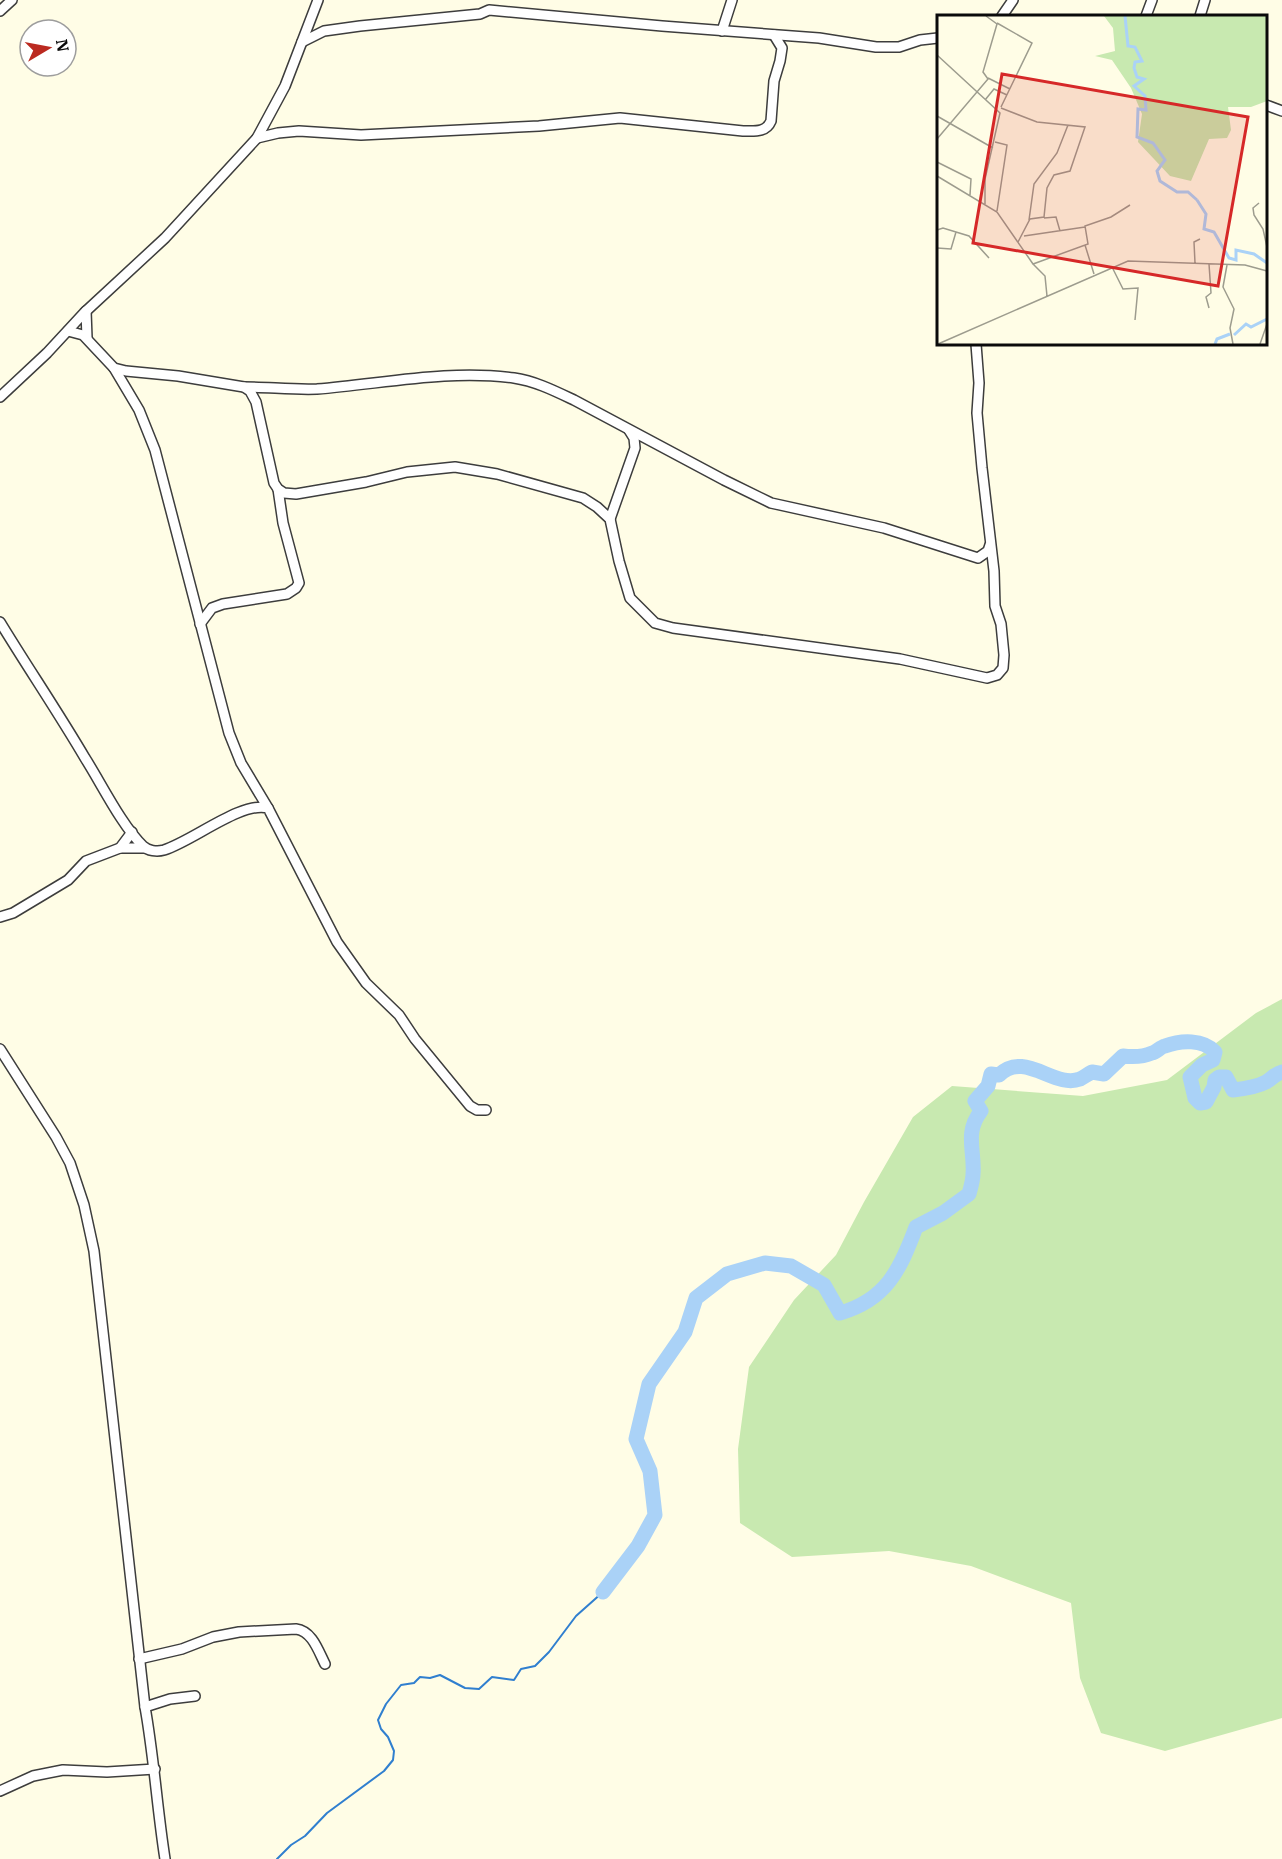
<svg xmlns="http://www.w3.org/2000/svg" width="1282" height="1859" font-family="'IBM Plex Serif',serif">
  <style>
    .green { fill: #c8e9b0 }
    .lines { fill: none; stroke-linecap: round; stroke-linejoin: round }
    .stream { stroke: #307fcf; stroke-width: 2 }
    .river { stroke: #aad2f7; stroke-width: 15 }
    .minor-casing { stroke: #3d3d3d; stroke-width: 12 }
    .minor { stroke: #fff; stroke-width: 9 }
    .inset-river { fill: none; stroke: #aad2f7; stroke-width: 3 }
    .inset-road { fill: none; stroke: #9d9c8e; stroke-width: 1.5 }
    .view { fill: #d62828; fill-opacity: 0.15; stroke: #d62828; stroke-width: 3 }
    .inset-edge { fill: none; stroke: #0a0a0a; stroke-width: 3 }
  </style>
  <rect width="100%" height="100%" fill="#fffde6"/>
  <polygon class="green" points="1282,999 1282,1718 1165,1751 1101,1733 1080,1678 1071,1603 971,1566 889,1551 792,1557 740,1523 738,1449 749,1367 794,1300 836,1255 864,1202 913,1117 952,1086 1083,1096 1167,1080 1256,1013"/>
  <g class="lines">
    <polyline class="stream" points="277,1859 291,1845 305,1836 327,1813 384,1771 393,1760 394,1751 388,1737 381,1729 378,1720 386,1704 401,1685 414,1683 420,1677 430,1678 440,1675 465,1688 479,1689 492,1677 514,1680 521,1669 535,1666 549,1652 576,1616 603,1592"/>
    <path class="river" d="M603,1592L638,1546L655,1515L650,1471L636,1439L649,1384L685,1332L696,1298L727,1274L765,1263L791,1266L824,1285L840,1313C886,1300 900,1270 916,1227L943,1213L969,1194C971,1187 973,1180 973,1174C975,1151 964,1133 981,1111L975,1101L988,1086L991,1074L999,1075C1025,1050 1054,1089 1080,1079C1084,1077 1088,1074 1092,1072L1104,1074L1123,1056C1132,1057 1143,1057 1152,1053C1157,1052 1160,1047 1165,1046C1181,1040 1203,1039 1215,1052L1213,1060L1202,1065L1190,1077L1195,1098L1200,1103L1206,1102L1214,1087L1215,1080L1219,1077H1226L1233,1090C1242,1089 1257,1087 1266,1082C1272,1079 1274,1074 1282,1072"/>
    <g class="minor-casing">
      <g id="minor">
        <polyline points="0,11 12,0"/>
        <polyline points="1002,16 1013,0"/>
        <polyline points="1146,16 1152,0"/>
        <polyline points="1200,16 1205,0"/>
        <polyline points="722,31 732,0"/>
        <polyline points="302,42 324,31 360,26 480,14 489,10 662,26 819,38 876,47 899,47 920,40 938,38"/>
        <polyline points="1266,105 1282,111"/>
        <path d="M257,138L278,133L299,131L361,135L539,126L620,118L743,131C754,131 766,133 771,121L774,81L780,61L782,48L774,35"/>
        <polyline points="86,311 87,338"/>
        <polyline points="68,331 83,335 114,368 126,371 178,376 244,387 250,391 256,402 274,483 278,489 284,493 296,494 366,482 407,472 455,467 497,474 583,498 597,507 610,519 619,561 630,598 655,623 673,628 900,659 987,678 997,675 1003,668 1004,655 1001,624 995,606 994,571 982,468 977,413 979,383 976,344"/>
        <polyline points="114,368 139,410 155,450 229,733 241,763 268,808"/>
        <path d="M244,387C268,387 293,390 317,389C382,384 448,369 514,378C535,381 555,391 574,400L724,480L771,503L884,528L978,558L988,551L990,545"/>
        <polyline points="0,397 47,353 84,313 165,238 257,138 285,86 318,0"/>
        <polyline points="610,519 635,448 634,438 629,430"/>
        <path d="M0,622C28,668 58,712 85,758C101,783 122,826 143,846C148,851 157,852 164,850C193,841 241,801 268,808L337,942L366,983L399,1015L415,1039L470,1106L477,1110H486"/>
        <polyline points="200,624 212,608 223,604 287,594 296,588 299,583 283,523 278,489"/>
        <polyline points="120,848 144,848"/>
        <polyline points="0,917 13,913 68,880 86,861 120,848 132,832"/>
        <path d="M0,1049L56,1137L70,1163L84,1205L94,1251L145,1707C154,1757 157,1808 165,1859"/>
        <path d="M139,1659L182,1649L213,1637L239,1632L296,1629C312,1631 318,1650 325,1664"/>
        <polyline points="145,1707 170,1699 195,1696"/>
        <polyline points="0,1791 33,1776 63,1770 107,1772 155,1769"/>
      </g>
    </g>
    <use href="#minor" class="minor"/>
  </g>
  <g transform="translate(937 15)">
    <rect width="330" height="330" fill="#fffde6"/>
    <path d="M167,1H330V86L314,92H291L294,115L290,123L272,124L254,166L233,161L201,127L205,99L194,73L175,45L158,41L178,36L176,13Z" fill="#c8e9b0"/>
    <path class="inset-river" d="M188,1L191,31L198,32L205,46L198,47L197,53L200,62L207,64L197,71L208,81L209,95L201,94L200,122L216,128L228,145L220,156L223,166L240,177H251L260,185M260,185L269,199L267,214L277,217L292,243L299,245V235L317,239L330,248M297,320L309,309L314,312L330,304M278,329L280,324L293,319"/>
    <path class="inset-road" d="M60,8L95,28L64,92M0,40L63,98L48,164V189M51,63L73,74M48,85L57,74L70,80M64,93L100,107L148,112L133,156L117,160L110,173L107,202L93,204L81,227M0,101L56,133M0,124L51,64L46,57L60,9L49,1M58,127L70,130L60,196M0,147L34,164L33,180M0,161L60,197L96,249L151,229L148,211L174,202L193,190M322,188L316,193L317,200L326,214L330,232M107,203L119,202L123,216M92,205L97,169L120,138L131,110M0,215L6,213L32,221L52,243M87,221L148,212M148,230L157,259M0,233L14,234L19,217M258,248L257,227L263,224M96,249L108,261L110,281M290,250L286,272L297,294L293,313L296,329M175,252L186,274L201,273L198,305M272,293L269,282L274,278L272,249M1,329L191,246L308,250L330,256M323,329L330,309"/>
    <path class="view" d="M65,59L311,102L281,271L36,228Z"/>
    <rect width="330" height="330" class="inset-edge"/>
  </g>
  <g transform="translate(48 48) rotate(80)"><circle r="28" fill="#ffffff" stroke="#9d9d9d" stroke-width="1.5"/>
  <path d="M0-4.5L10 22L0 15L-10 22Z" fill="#bb2a20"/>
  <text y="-9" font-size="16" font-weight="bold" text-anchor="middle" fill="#0a0a0a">N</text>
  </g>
</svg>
